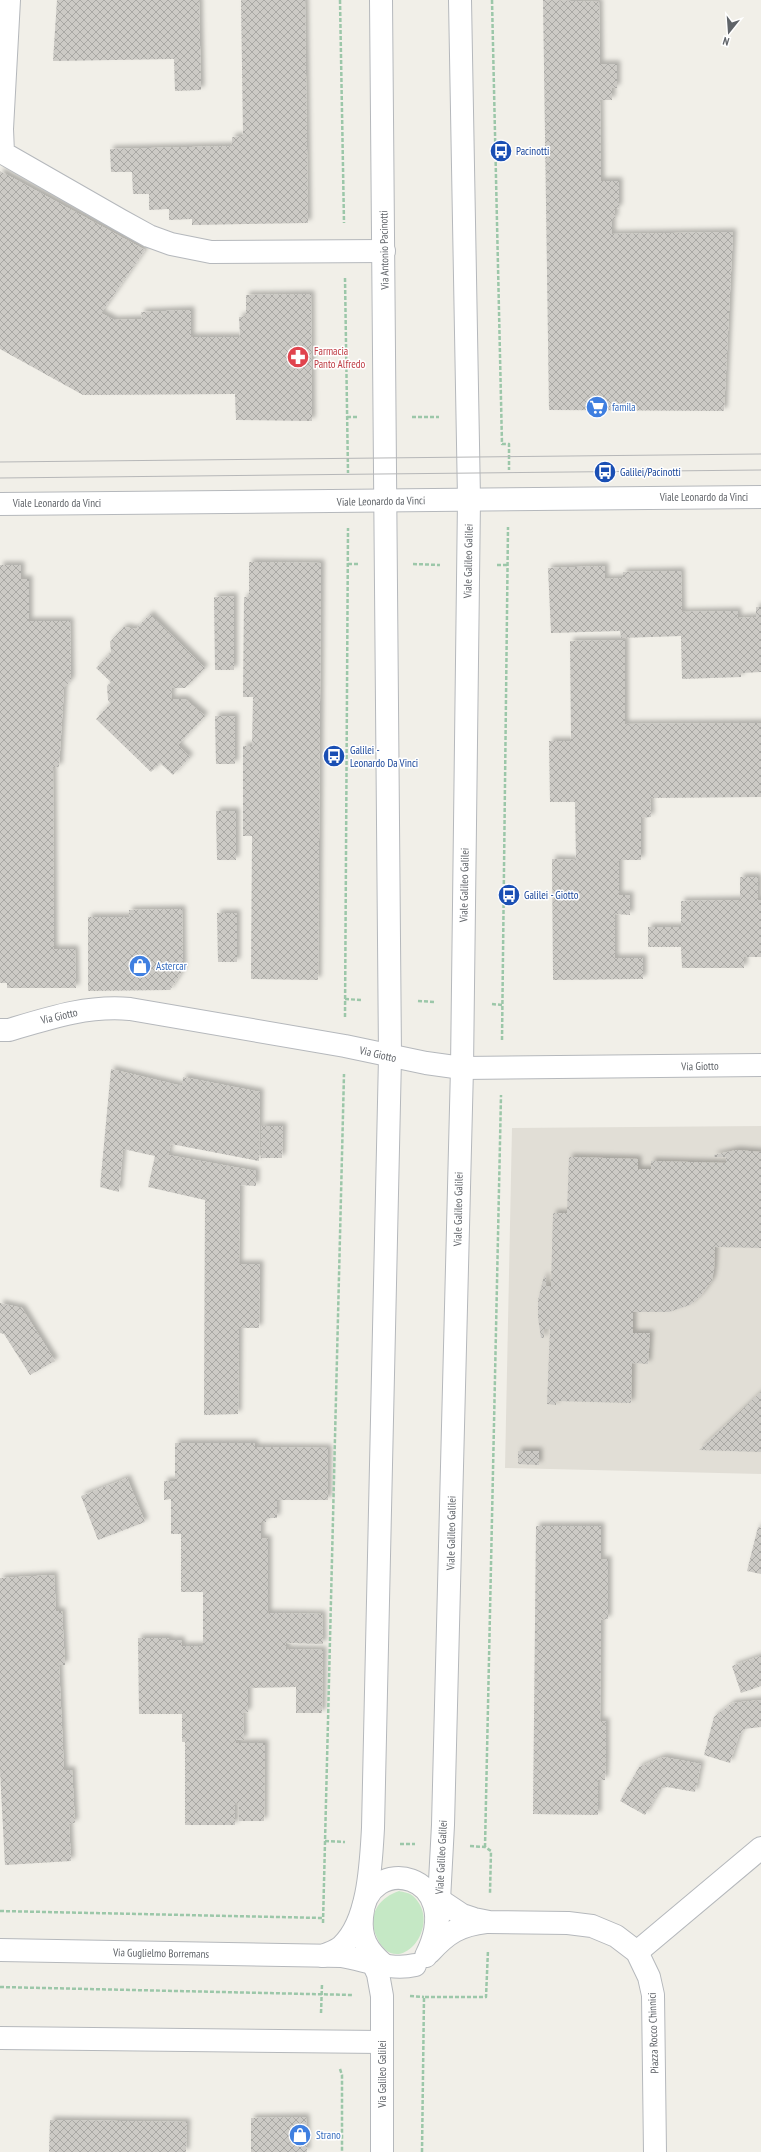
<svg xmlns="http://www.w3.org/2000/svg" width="761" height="2152" font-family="'PT Sans Narrow',sans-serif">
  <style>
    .education { fill: #e1ded6 }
    .green { fill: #c5e8c5 }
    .building { fill: url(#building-cross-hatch); filter: url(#shadow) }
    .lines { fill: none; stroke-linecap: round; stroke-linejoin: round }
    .minor-casing { stroke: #b5b8bc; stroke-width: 24 }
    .tertiary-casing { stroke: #b5b8bc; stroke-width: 24 }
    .path { stroke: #9cc7a9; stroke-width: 2.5; stroke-dasharray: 4 2; stroke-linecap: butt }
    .minor { stroke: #fff; stroke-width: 22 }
    .tertiary { stroke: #fff; stroke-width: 22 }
    .tram { stroke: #b6b7b8; stroke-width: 1 }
    .labels { text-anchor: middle; stroke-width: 3; stroke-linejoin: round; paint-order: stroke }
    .transit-label { font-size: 11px; fill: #164399; stroke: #fff; text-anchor: start }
    .street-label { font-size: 11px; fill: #5f6368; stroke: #fff }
    .health-label { font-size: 11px; fill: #be3a42; stroke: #fff; text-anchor: start }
    .shop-label { font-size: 11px; fill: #366cbe; stroke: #fff; text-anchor: start }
  </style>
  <defs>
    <pattern id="building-cross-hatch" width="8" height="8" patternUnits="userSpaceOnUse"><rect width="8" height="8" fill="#cccac5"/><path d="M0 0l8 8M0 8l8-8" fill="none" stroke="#a9a8a4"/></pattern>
    <filter id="shadow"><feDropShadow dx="3.5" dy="-3.5" stdDeviation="2" flood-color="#0004"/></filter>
  </defs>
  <rect width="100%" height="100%" fill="#f1efe8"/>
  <polygon class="education" points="761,1126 761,1474 505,1468 512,1128"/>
  <path class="green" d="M399,1891C403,1892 410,1893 413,1896C446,1926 394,1986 375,1933C368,1912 381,1897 399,1891Z"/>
  <g class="building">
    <polygon points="57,0 199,0 201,90 175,91 174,59 53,61"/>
    <polygon points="241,0 305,0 308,223 192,225 192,219 169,220 169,209 149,210 149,194 133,194 132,172 111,172 110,149 232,146 232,137 243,136"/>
    <polygon points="543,0 599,2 600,64 617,64 617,88 612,88 612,100 600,100 601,181 619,181 619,208 615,209 615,219 612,219 612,234 733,232 724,411 549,410"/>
    <polygon points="0,171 145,250 101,313 114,320 142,319 141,312 191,310 191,337 240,337 239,317 246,316 246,295 311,294 312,421 236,420 235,394 83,395 0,349"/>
    <polygon points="249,562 321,563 318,980 251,979 252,836 243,836 243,746 252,746 253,697 243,697 244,597 249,597"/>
    <polygon points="0,565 21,565 21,579 29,579 29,621 70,621 71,680 64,688 59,767 53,767 54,949 75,949 76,988 7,988 7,983 0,983"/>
    <polygon points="605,566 605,579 623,578 623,572 681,571 682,612 738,611 738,618 756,617 756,607 761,607 761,672 741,673 741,677 682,679 681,636 621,638 620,631 551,633 548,568"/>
    <polygon points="234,596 234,670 215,670 214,597"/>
    <polygon points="150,614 205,668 185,688 172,688 171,699 185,699 205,716 178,745 190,757 173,775 160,763 151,772 96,719 111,703 108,700 107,686 111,682 96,668 111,652 110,642 124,627 136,629"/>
    <polygon points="625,640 625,724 761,723 761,797 650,798 651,817 641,818 641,860 619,860 619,895 630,895 630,915 615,914 615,958 643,958 643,979 553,980 552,859 576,860 575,802 550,802 549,741 571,741 570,641"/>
    <polygon points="215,716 235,716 235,764 216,764"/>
    <polygon points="216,811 236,811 236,860 217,860"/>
    <polygon points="740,877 758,877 758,900 761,900 761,957 744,957 744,968 682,968 681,947 648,947 648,927 681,927 681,901 740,900"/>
    <polygon points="182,909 183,970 170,990 88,991 88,917 129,917 129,910"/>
    <polygon points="217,913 237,913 237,962 218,962"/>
    <polygon points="111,1069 182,1086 183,1077 260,1092 259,1161 171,1144 168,1155 256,1171 256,1186 240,1185 239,1264 260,1264 259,1328 239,1328 238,1414 204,1415 205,1200 148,1187 155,1156 123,1149 119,1192 100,1187"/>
    <polygon points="261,1126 283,1126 282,1158 261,1158"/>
    <polygon points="736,1150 761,1152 761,1248 715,1247 714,1269 712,1280 701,1295 690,1305 669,1312 633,1312 633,1333 650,1333 648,1364 632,1363 631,1403 556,1401 556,1405 547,1404 550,1329 544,1329 544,1338 541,1338 538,1317 538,1300 544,1276 546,1277 546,1286 551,1286 553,1213 567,1213 569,1157 638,1159 638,1169 651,1169 651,1161 726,1163 726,1157 714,1157 714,1155"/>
    <polygon points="0,1303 22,1308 55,1361 30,1375 4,1334 0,1333"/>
    <polygon points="761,1392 761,1452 699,1450"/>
    <polygon points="175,1443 255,1443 255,1447 328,1448 328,1500 277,1500 277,1518 266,1518 266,1522 261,1522 261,1538 268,1539 268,1613 322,1614 323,1644 286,1643 286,1649 323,1650 322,1713 296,1713 296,1687 248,1688 248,1712 243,1713 244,1740 236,1739 236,1743 265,1743 264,1821 239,1821 239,1803 235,1803 235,1825 185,1825 185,1742 182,1742 182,1714 139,1714 138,1638 168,1638 169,1640 181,1640 182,1646 203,1646 203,1592 181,1592 181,1534 171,1534 171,1499 164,1500 164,1481 175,1481"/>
    <polygon points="518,1451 539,1451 539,1465 518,1464"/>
    <polygon points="127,1478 145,1522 98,1540 81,1496"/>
    <polygon points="536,1526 601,1526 601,1560 608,1559 608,1619 601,1620 600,1721 606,1721 606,1759 605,1780 598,1780 598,1815 533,1814"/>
    <polygon points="758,1527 761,1528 761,1574 747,1571"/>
    <polygon points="54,1575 56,1611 62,1611 65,1665 59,1665 64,1770 72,1770 75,1823 69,1824 71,1861 5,1865 0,1771 0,1578"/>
    <polygon points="761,1656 761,1686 741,1693 732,1666"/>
    <polygon points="761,1700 761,1727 744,1729 739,1735 730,1763 704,1755 714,1717 732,1703"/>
    <polygon points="663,1757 701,1764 695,1792 667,1787 660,1789 645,1815 620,1801 639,1767"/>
    <polygon points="306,2117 307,2152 251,2152 251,2118"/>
    <polygon points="50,2120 187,2122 186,2152 49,2152"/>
  </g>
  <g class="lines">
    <g class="minor-casing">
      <g id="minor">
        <polyline points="9,0 2,129 3,153 120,220 149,236 171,244 211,252 384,251"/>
        <path d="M0,1030H9C49,1018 88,1005 130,1009L345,1046L426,1063L462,1068L761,1065"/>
        <polyline points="429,1893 462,1915 474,1919 489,1922 568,1923 592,1926 616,1936 637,1952 649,1977 653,1995 655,2152"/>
        <polyline points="438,1919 443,1825 462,1068 469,499 460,0"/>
        <path d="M0,1950L341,1956C366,1960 391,1971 415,1965"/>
        <polyline points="368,1952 378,1974 382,1996 382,2152"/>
        <path d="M430,1952C447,1933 460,1925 486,1922"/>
        <polyline points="637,1952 761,1848"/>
        <path d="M323,1956C329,1953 337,1951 342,1946C369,1921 371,1863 373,1828L390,1057L381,0"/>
        <path d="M383,1964C367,1950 360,1938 362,1917C366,1851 468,1872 426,1956"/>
        <polyline points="0,2038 382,2042"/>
      </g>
    </g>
    <g class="tertiary-casing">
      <polyline id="tertiary" points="0,504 761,497"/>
    </g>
    <g class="path">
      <polyline points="340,0 344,223"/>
      <polyline points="492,0 502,444 509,444 509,470"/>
      <polyline points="345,278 348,473"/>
      <polyline points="347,417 357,417"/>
      <polyline points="412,417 439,417"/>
      <polyline points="348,564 358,564"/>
      <polyline points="413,564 440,565"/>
      <polyline points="497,565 508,565"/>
      <polyline points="345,999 361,1000"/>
      <polyline points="418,1001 435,1002"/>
      <polyline points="492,1004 502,1005"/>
      <polyline points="345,1017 348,528"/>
      <polyline points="502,1040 508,527"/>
      <polyline points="325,1841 345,1842"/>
      <polyline points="400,1844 415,1844"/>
      <polyline points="470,1846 485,1847 491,1851 490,1893"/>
      <polyline points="485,1847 501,1095"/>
      <polyline points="0,1911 323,1918"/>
      <polyline points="323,1923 344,1074"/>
      <polyline points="0,1987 353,1995"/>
      <polyline points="410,1996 424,1997"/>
      <polyline points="321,2013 322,1984"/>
      <polyline points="340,2069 342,2075 342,2152"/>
      <polyline points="422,2152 424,1997 486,1997 488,1950"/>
    </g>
    <use href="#minor" class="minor"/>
    <use href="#tertiary" class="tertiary"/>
    <g class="tram">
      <polyline points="0,462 761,454"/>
      <polyline points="0,478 761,470"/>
    </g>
  </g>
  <defs>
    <g id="bus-disc" transform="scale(1.15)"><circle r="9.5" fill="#1a4fb4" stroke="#fff"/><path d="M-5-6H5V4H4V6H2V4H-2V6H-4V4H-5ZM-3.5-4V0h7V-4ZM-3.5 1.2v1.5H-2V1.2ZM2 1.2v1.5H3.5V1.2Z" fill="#fff"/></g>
    <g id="pharmacy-disc" transform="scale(1.15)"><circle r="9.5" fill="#e0444e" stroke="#fff"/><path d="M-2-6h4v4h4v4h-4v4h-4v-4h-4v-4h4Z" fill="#fff"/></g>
    <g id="supermarket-disc" transform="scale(1.15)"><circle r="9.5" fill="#3f7fe0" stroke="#fff"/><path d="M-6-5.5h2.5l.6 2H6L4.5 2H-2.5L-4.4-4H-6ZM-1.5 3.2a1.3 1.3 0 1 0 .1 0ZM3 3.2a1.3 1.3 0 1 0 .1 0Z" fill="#fff"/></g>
    <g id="shop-disc" transform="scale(1.15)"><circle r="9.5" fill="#3f7fe0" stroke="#fff"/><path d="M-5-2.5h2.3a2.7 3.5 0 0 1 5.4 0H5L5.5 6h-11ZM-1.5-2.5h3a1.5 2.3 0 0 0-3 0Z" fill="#fff"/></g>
  </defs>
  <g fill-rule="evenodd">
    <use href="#bus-disc" x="501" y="151"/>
    <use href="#pharmacy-disc" x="298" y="357"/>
    <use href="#supermarket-disc" x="597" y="407"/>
    <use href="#bus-disc" x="605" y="472"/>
    <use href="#bus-disc" x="334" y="756"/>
    <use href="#bus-disc" x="509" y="895"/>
    <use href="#shop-disc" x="140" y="966"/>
    <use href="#shop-disc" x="300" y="2135"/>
  </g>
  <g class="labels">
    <g class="transit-label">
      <text x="516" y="155">Pacinotti</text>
      <text x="620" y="476">Galilei/Pacinotti</text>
      <text x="350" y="754">Galilei -<tspan x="350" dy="13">Leonardo Da Vinci</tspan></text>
      <text x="524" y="899">Galilei - Giotto</text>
    </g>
    <g class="street-label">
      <text transform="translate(384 250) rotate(-91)" y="4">Via Antonio Pacinotti</text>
      <text x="704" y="501">Viale Leonardo da Vinci</text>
      <text transform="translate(381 501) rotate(-1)" y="4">Viale Leonardo da Vinci</text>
      <text x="57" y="507">Viale Leonardo da Vinci</text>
      <text transform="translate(468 561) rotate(-89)" y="4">Viale Galileo Galilei</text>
      <text transform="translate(464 885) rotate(-89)" y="4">Viale Galileo Galilei</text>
      <text transform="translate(59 1016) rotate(-13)" y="4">Via Giotto</text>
      <text transform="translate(378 1054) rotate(13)" y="4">Via Giotto</text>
      <text transform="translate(700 1066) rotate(-1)" y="4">Via Giotto</text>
      <text transform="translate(458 1209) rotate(-89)" y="4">Viale Galileo Galilei</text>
      <text transform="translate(451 1533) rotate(-89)" y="4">Viale Galileo Galilei</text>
      <text transform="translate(441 1857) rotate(-87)" y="4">Viale Galileo Galilei</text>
      <text transform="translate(161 1953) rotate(1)" y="4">Via Guglielmo Borremans</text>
      <text transform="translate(653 2033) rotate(-92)" y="4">Piazza Rocco Chinnici</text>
      <text transform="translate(382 2074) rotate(-90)" y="4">Via Galileo Galilei</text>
    </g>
    <g class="health-label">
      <text x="314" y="355">Farmacia<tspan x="314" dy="13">Panto Alfredo</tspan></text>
    </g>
    <g class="shop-label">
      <text x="612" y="411">famila</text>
      <text x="156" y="970">Astercar</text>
      <text x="316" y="2139">Strano</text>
    </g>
  </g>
  <g transform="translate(729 32) rotate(197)" stroke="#ffffff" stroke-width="3" paint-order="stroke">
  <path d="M0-3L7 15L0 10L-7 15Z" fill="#5f6368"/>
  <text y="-6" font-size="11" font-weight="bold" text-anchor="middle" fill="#5f6368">N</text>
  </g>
</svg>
